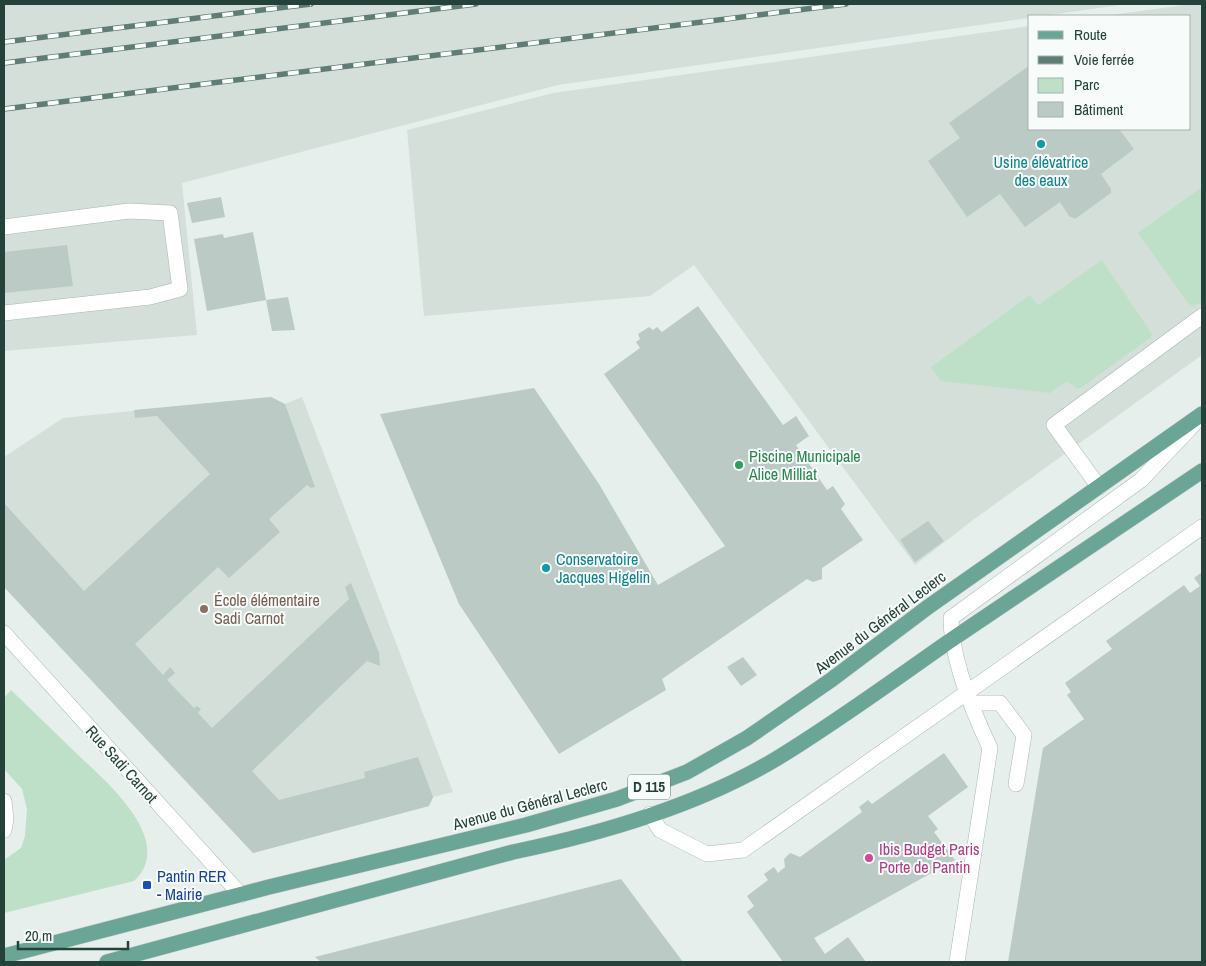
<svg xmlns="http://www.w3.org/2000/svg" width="1206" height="966" font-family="'Archivo Narrow',sans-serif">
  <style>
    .built { fill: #d4dfda }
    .green { fill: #bfe0c8 }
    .building { fill: #bbcac4 }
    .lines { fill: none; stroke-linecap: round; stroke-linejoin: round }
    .minor-casing { stroke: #a8b8b2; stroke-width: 16 }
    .major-casing { stroke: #c2cac8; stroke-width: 16 }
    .minor { stroke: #fff; stroke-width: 15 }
    .major { stroke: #6aa596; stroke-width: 15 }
    .rail-casing { stroke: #5f7d75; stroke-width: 5.5 }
    .rail { stroke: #f7fbf9; stroke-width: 4; stroke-dasharray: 11; stroke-linecap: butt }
    .culture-dot { fill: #0f9aa8; stroke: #f7fbf9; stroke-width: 2 }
    .leisure-dot { fill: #2e9e5b; stroke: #f7fbf9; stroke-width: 2 }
    .education-dot { fill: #8d6e63; stroke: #f7fbf9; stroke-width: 2 }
    .hotel-dot { fill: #d1479c; stroke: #f7fbf9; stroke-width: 2 }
    .transit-dot { fill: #1a4fb4; stroke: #f7fbf9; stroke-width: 2 }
    .labels { text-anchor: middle; stroke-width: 4; stroke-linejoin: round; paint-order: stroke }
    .shield { fill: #f7fbf9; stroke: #637a73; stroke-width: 1 }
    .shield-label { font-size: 15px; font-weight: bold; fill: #24423a }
    .culture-label { font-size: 16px; fill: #0d838f; stroke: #f7fbf9 }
    .leisure-label { font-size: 16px; fill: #27864d; stroke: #f7fbf9; text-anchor: start }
    .education-label { font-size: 16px; fill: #785e54; stroke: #f7fbf9; text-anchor: start }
    .street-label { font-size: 16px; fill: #24423a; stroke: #f7fbf9 }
    .hotel-label { font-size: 16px; fill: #b23c85; stroke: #f7fbf9; text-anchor: start }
    .transit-label { font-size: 16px; fill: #164399; stroke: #f7fbf9; text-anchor: start }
  </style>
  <rect width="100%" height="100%" fill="#e6efeb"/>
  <g class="built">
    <polygon points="4,4 1127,4 558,85 182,183 197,335 4,351"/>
    <polygon points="1192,4 1202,4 1202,355 973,520 915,565 694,265 650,296 424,316 407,130 553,93 1030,26 1030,129 1190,129 1190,16 1103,16"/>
    <polygon points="271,397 285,404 302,397 453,792 433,797 429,806 253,853 4,587 4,457 63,418"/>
  </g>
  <g class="green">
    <polygon points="1202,187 1202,301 1194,307 1189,304 1138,233"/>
    <polygon points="1102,260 1152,334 1150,338 1082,387 1077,389 1067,381 1050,393 941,381 931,367 1030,295 1038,305"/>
    <path d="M11,690C32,710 53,731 74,751C102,778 178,840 134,881L4,913V860L21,848L25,836L27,809L22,789L4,769V698Z"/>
  </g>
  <g class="building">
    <polygon points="1030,65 1030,129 1119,129 1134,149 1101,174 1111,189 1111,193 1075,219 1069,216 1060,202 1025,227 1000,194 967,217 928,161 960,138 949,123"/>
    <polygon points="221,197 225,217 192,223 187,203"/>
    <polygon points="253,232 266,300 207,311 194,239 223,234 224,238"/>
    <polygon points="67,245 73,286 4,293 4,252"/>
    <polygon points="288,297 295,330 272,331 266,300"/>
    <polygon points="698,306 783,425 796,416 809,436 796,445 827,490 833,486 845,504 841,509 863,540 822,568 822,579 813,582 807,579 662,679 666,690 559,754 459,604 380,414 534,388 599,484 658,585 725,546 604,374 640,348 636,342 640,339 638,334 649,327 653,330 657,327 662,332"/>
    <polygon points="271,397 285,404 315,487 311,488 307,485 269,519 280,532 229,578 218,567 135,644 163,675 170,667 175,673 167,680 194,708 197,706 201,709 198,713 212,728 349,599 345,587 351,583 379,653 380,666 367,661 252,771 279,800 365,778 364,772 418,757 433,797 429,806 253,853 4,587 4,503 84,591 210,474 157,416 135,418 134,410"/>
    <polygon points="928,521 944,541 915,562 900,540"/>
    <polygon points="1202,572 1202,962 1008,962 1043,748 1084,719 1067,695 1071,692 1065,683 1112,649 1106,641 1184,585 1190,593 1200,586 1194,578"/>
    <polygon points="743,657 757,675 741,686 727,667"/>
    <polygon points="944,753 968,787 928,816 938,829 934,832 955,860 814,938 825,954 848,937 866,962 783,962 747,912 754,906 747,896 768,880 764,874 774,867 778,873 785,867 784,859 790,853 800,857 862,812 859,807 868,800 872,804"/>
    <polygon points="621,879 683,962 321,962 315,957"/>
  </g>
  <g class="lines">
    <g class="minor-casing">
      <g id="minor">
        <polyline points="4,227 129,211 170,213 180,289 150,297 4,313"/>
        <polyline points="1099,487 1054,425 1202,316"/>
        <polyline points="4,633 241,895"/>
        <polyline points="972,703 1000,703 1024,735 1016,784"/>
        <polyline points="4,801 6,819 4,830"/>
        <polyline points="650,814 660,830 707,854 743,850 1202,527"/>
        <path d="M957,962L990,748C973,712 951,658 951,618L1141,480L1194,424"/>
      </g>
    </g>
    <g class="major-casing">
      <g id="major">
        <polyline points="4,956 269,887 526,825 617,799 687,772 747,738 831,680 928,607 1202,414"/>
        <path d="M107,962L513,852C600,834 699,805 776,759C837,722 895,679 954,638C1036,582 1119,527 1202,471"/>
      </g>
    </g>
    <use href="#minor" class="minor"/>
    <use href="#major" class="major"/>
    <g class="rail-casing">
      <g id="rail">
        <polyline points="4,42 311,4"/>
        <polyline points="4,63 476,4"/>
        <polyline points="4,109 846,4"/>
      </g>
    </g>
    <use href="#rail" class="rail"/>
  </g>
  <g class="culture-dot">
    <circle cx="1041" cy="144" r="5"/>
    <circle cx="546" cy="568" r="5"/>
  </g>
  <circle class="leisure-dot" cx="739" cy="465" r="5"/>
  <circle class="education-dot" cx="204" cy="609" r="5"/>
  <circle class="hotel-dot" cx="869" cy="858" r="5"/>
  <rect class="transit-dot" x="142" y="880" width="10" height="10" rx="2.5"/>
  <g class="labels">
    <rect class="shield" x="628" y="774.5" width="42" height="25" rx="4"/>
    <g class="shield-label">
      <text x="649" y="792">D 115</text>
    </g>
    <g class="culture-label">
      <text x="1041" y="168">Usine élévatrice<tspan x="1041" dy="18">des eaux</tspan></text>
      <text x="556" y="565" text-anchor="start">Conservatoire<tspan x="556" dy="18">Jacques Higelin</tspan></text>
    </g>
    <g class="leisure-label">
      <text x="749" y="462">Piscine Municipale<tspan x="749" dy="18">Alice Milliat</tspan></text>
    </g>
    <g class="education-label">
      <text x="214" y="606">École élémentaire<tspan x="214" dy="18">Sadi Carnot</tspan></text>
    </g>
    <g class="street-label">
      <text transform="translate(880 622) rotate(-37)" y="6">Avenue du Général Leclerc</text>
      <text transform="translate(122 764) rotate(48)" y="6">Rue Sadi Carnot</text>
      <text transform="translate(530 804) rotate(-15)" y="6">Avenue du Général Leclerc</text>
    </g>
    <g class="hotel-label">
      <text x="879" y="855">Ibis Budget Paris<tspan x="879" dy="18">Porte de Pantin</tspan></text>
    </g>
    <g class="transit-label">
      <text x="157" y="882">Pantin RER<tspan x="157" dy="18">- Mairie</tspan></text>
    </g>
  </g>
  <rect width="1206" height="966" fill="none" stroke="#24423a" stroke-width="10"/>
  <rect x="1028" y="15" width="162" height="115" fill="#f7fbf9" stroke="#a3b1ad"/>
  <rect x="1038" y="31" width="25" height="8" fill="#6aa596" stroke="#a3b1ad"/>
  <text x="1074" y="40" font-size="15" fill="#24423a">Route</text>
  <rect x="1038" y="56" width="25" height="8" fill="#5f7d75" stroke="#a3b1ad"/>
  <text x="1074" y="65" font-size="15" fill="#24423a">Voie ferrée</text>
  <rect x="1038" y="78" width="25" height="15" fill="#bfe0c8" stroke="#a3b1ad"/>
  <text x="1074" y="90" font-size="15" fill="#24423a">Parc</text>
  <rect x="1038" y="102" width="25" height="15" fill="#bbcac4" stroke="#a3b1ad"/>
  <text x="1074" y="115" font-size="15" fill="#24423a">Bâtiment</text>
  <path d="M18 941v8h110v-8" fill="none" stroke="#24423a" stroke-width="2.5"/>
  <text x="25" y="941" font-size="15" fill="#24423a" stroke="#f7fbf9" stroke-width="4" paint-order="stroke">20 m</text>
</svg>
